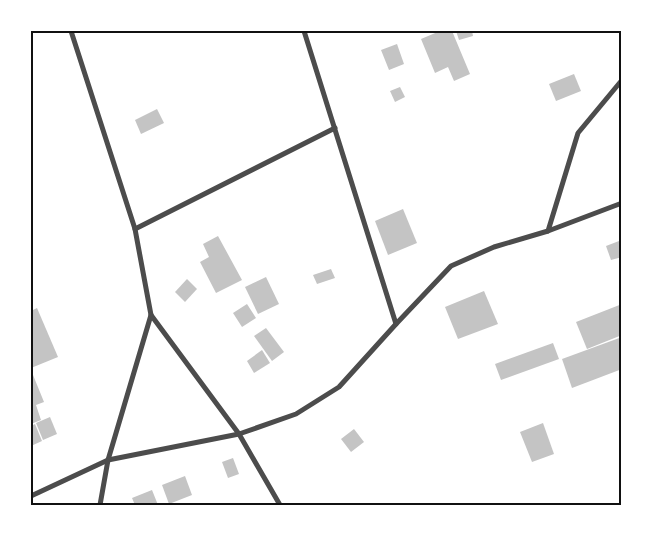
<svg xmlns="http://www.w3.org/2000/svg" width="653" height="536" font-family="'Fira Sans Condensed',sans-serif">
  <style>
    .building { fill: #c4c4c4 }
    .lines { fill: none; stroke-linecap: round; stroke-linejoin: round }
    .minor { stroke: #4c4c4c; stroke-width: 5 }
    .neatline { fill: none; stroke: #111; stroke-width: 2 }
  </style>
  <rect width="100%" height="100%" fill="#fff"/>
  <g class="building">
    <polygon points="440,31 452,31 470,74 454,81 448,67 435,73 421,39"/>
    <polygon points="456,31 472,31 473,36 459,40"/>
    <polygon points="397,44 404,64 389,70 381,50"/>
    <polygon points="574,74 581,91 556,101 549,84"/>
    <polygon points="400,87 405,97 395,102 390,91"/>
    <polygon points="157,109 164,123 141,134 135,120"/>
    <polygon points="403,209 417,243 388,255 375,221"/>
    <polygon points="218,236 242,280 216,293 200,262 209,257 203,244"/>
    <polygon points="619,241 622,257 611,260 606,246"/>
    <polygon points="331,269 335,278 317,284 313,275"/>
    <polygon points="266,277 279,304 258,314 245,287"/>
    <polygon points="187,279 197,289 185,302 175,292"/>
    <polygon points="484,291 498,324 458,339 445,307"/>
    <polygon points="247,304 256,318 242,327 233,313"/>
    <polygon points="622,304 622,335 587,349 576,322"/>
    <polygon points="37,308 58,357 31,368 31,311"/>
    <polygon points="266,328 284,352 272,361 254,336"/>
    <polygon points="622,337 622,369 572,388 562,359"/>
    <polygon points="553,343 559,359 501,380 495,364"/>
    <polygon points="262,350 270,363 254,373 247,361"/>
    <polygon points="31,370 44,402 36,405 41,420 31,424"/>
    <polygon points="50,417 57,434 43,440 36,423"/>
    <polygon points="543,423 554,454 532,462 520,432"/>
    <polygon points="35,424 42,441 31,446 31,426"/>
    <polygon points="354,429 364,442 351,452 341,439"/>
    <polygon points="233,458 239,474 228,478 222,462"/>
    <polygon points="185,476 192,495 169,504 162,485"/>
    <polygon points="152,490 158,505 135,505 132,498"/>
  </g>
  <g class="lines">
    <g class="minor">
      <polyline points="71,31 135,229 151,315 239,434 280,505"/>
      <polyline points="304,31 396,324"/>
      <polyline points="135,229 335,128"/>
      <polyline points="548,231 622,203"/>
      <polyline points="31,496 108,460 239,434 296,414 339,387 396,324 451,266 494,247 548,231 578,133 622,80"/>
      <polyline points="100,505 108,460 151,315"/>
    </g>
  </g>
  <rect width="653" height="536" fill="none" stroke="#ffffff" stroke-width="65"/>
  <rect x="32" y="32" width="588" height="472" class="neatline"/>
</svg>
